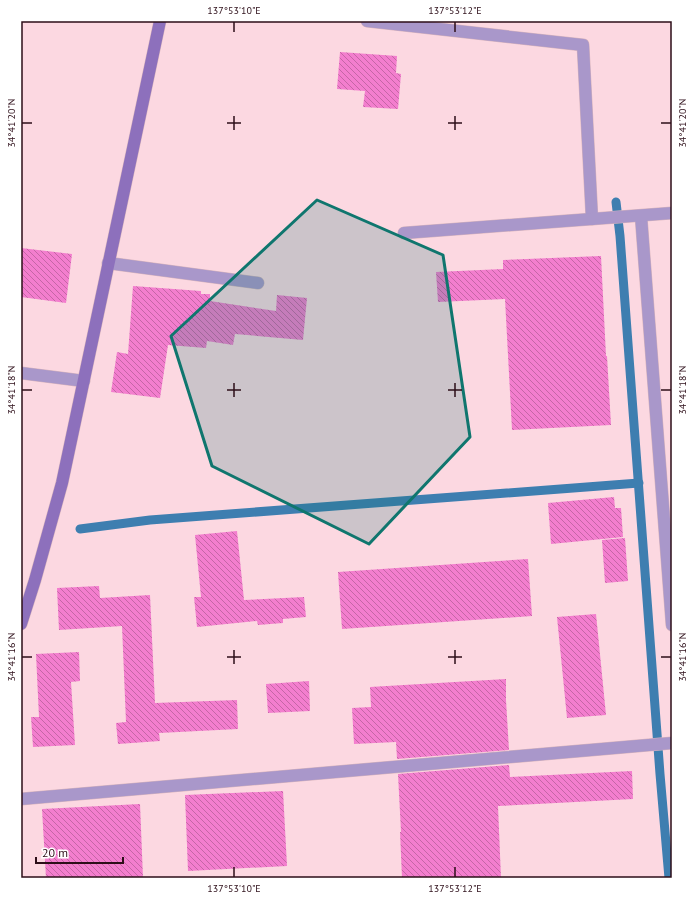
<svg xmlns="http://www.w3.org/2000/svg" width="693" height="899" font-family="'PT Sans',sans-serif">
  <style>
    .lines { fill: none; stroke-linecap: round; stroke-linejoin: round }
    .stream { stroke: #3e7eb0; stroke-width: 9 }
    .building { fill: url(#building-back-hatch) }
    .street-casing { stroke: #d7b4bd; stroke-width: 13 }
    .secondary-casing { stroke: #d7b4bd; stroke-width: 13 }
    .street { stroke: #a997ca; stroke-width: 12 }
    .secondary { stroke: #8d70bc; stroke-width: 12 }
    .marked { fill: #0f766e; fill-opacity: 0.2; stroke: #0f766e; stroke-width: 3; stroke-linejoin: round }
    .ticks { fill: none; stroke: #2d0e19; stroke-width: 1.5 }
    .neatline { fill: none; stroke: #2d0e19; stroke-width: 1.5 }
    .ticks-label { font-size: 10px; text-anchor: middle; fill: #2d0e19 }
  </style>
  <defs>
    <pattern id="building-back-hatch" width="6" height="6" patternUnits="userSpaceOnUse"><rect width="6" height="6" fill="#f37ece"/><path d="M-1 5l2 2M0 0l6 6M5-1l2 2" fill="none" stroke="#c566a6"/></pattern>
  </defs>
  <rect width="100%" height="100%" fill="#fcd8e1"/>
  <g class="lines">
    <g class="stream">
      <polyline points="616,202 620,236 660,774 669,878"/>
      <polyline points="80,529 150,520 639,483"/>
    </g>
  </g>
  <g class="building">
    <polygon points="340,52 397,56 396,73 401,74 398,109 363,107 365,91 337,89"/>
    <polygon points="21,248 72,254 66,303 21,297"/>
    <polygon points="601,256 606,356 607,356 611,425 512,430 505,299 438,302 436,272 503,269 503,260"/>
    <polygon points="133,286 201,291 201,294 210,294 210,301 276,311 277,295 307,298 303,340 235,334 233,345 207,341 206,348 168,345 160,398 111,392 117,352 128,354"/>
    <polygon points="614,497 615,508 621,508 623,537 551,544 548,503"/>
    <polygon points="237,531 244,600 304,597 306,617 283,619 283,623 258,625 257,621 197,627 194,597 201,597 195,535"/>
    <polygon points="625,538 628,581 605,583 602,540"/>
    <polygon points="528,559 532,616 342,629 338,572"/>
    <polygon points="99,586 100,598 150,595 155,703 237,700 238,729 159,733 160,741 118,744 116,723 126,722 122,626 59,630 57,588"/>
    <polygon points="596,614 606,715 567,718 557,617"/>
    <polygon points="79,652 80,681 71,682 75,745 33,747 31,717 39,717 36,654"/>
    <polygon points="506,679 506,700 509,750 397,759 396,742 354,744 352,708 371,707 370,687"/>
    <polygon points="309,681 310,711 268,713 266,684"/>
    <polygon points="509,765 510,777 632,771 633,799 498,806 501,878 402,878 400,832 401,832 398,774"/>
    <polygon points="283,791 287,866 188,871 185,795"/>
    <polygon points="140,804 143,878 46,878 42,809"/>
  </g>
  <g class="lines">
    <g class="street-casing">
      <g id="street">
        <polyline points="367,21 583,45 592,219"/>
        <polyline points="641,216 672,625"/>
        <polyline points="404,233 672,213"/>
        <polyline points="108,263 258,283"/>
        <polyline points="21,373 84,381"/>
        <polyline points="21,799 672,743"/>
      </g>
    </g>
    <g class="secondary-casing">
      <polyline id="secondary" points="21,624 35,580 62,483 160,21"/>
    </g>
    <use href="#street" class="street"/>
    <use href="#secondary" class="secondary"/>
  </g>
  <path class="marked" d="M317,200L443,255L470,437L369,544L212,466L171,336Z"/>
  <path class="ticks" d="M234,22V32M455,22V32M234,116V130M455,116V130M22,123H32M227,123H241M448,123H462M661,123H671M234,383V397M455,383V397M22,390H32M227,390H241M448,390H462M661,390H671M234,650V664M455,650V664M22,657H32M227,657H241M448,657H462M661,657H671M234,867V877M455,867V877"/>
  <rect width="693" height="899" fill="none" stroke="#ffffff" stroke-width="44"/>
  <path d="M36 857v6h87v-6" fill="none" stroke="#2d0e19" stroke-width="2"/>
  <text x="42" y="857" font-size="12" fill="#2d0e19" stroke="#ffffff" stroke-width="3" paint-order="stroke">20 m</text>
  <rect x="22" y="22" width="649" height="855" class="neatline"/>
  <g class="ticks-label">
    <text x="234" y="14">137°53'10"E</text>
    <text x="455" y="14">137°53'12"E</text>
    <text transform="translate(11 123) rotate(-90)" y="4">34°41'20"N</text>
    <text transform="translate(682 123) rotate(-90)" y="4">34°41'20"N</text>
    <text transform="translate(11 390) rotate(-90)" y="4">34°41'18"N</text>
    <text transform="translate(682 390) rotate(-90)" y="4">34°41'18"N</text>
    <text transform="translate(11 657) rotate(-90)" y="4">34°41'16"N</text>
    <text transform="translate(682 657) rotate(-90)" y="4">34°41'16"N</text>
    <text x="234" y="892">137°53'10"E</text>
    <text x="455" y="892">137°53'12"E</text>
  </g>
</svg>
